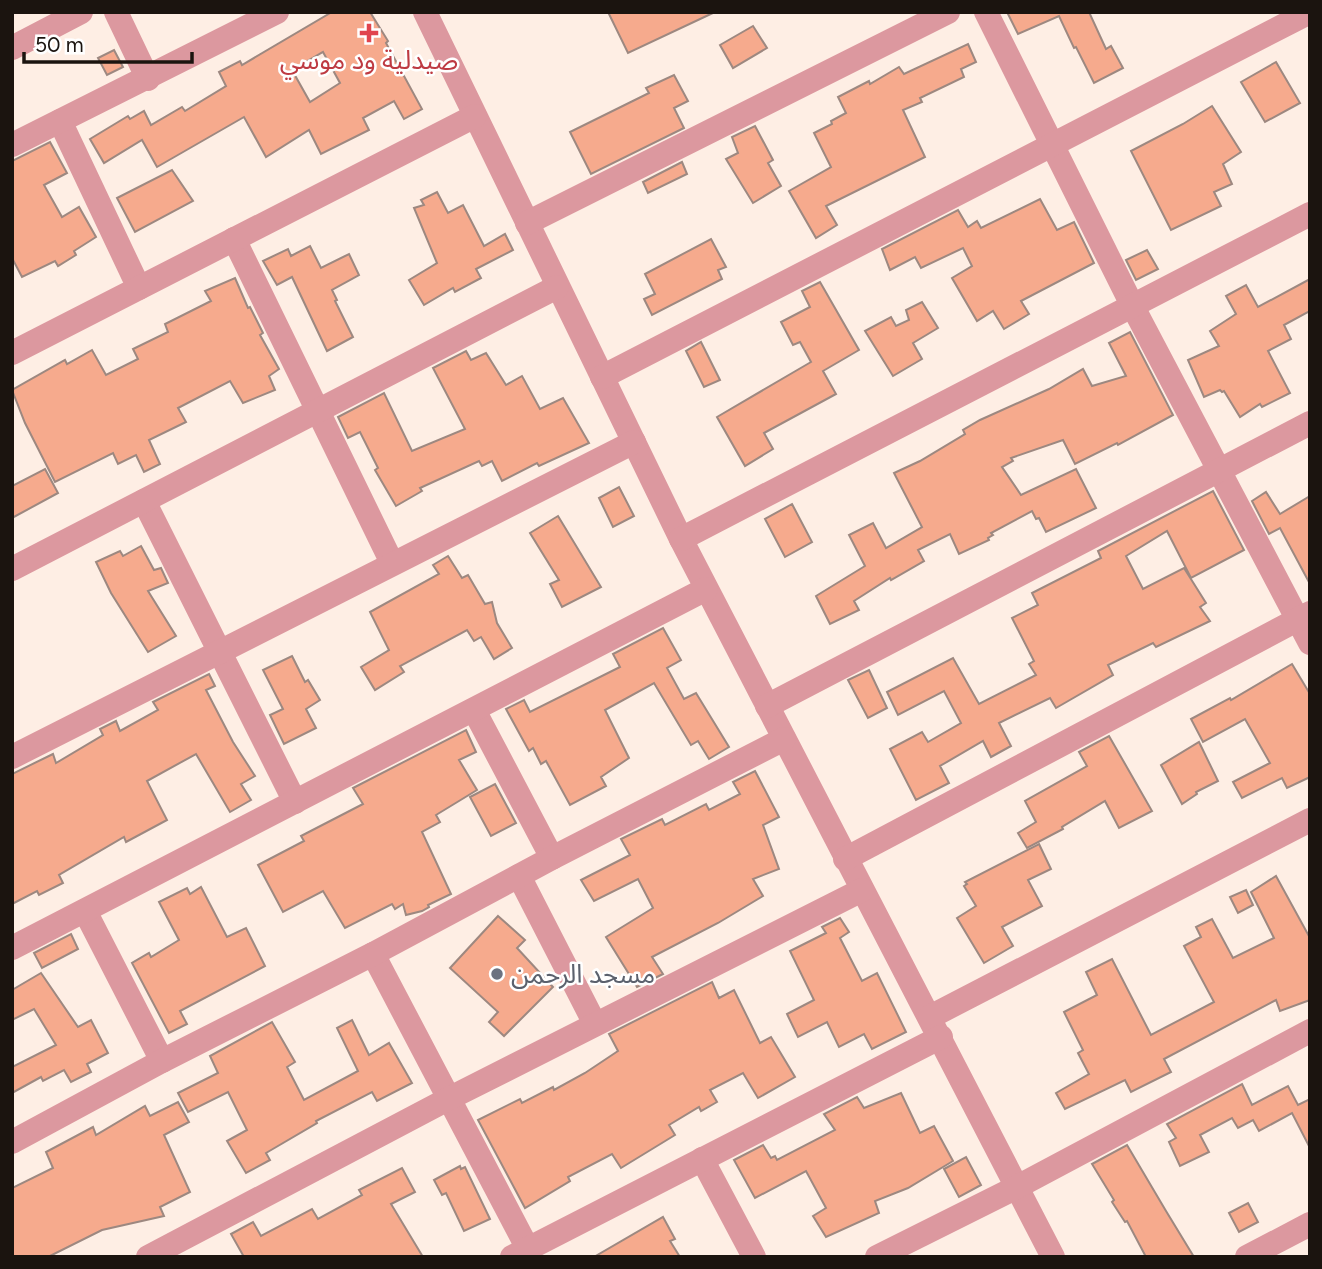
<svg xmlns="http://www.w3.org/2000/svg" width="1322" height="1269" font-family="Figtree,'Noto Sans Arabic',sans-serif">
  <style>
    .building { fill: #f6aa8d; stroke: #9d8880; stroke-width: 2; fill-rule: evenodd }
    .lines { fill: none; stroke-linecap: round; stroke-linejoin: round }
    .minor { stroke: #dc989f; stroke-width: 24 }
    .health-dot { fill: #e0444e; stroke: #fff; stroke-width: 2.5 }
    .worship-dot { fill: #6b7280; stroke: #fff; stroke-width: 2.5 }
    .labels { text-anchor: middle; stroke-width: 5; stroke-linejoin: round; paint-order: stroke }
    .health-label { font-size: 26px; fill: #be3a42; stroke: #fff }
    .worship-label { font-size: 26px; fill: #5b616d; stroke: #fff; text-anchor: start }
  </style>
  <rect width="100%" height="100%" fill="#feeee4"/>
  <g class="building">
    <path d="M332,12H370L388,41L386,43L422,109L404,119L394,101L363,118L369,130L321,154L309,130L266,157L244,117L157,167L142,140L104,163L90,139L128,116L130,119L144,111L151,125L182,107L185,111L226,86L219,72L240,61L242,65ZM323,52L340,83L310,102L292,70Z"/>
    <polygon points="608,12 715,12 628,53"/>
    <polygon points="1007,12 1089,12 1106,49 1111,46 1123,68 1094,83 1076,47 1074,48 1059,16 1018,34"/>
    <polygon points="753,26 767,48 733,68 720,45"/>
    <polygon points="968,44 976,62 961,69 964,77 920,98 922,102 903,110 925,157 826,206 837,225 816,238 789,191 831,167 814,133 832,124 831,121 846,113 838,97 869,81 870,84 899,67 904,74"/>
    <polygon points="114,50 123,67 107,75 98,58"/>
    <polygon points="1276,62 1300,103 1265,122 1241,82"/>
    <polygon points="674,75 688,101 674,108 684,128 591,174 570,132 649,93 646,88"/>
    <polygon points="1212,106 1241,152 1223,164 1232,184 1214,192 1221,206 1171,230 1131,151 1183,124"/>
    <polygon points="755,126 773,160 768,163 781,186 753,203 726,159 738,153 732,137"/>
    <polygon points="50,142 67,173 44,185 62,217 79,207 96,237 74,251 76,255 58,266 55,261 22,277 12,258 12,161"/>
    <polygon points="682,162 687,174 648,193 643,182"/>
    <polygon points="172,170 193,201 135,232 117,198"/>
    <polygon points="437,192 448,213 463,205 484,246 505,234 513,250 476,269 481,278 455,292 453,288 424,305 409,280 437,263 414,208 424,205 421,200"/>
    <polygon points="1040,199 1057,230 1074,222 1094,263 1021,301 1029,314 1004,329 993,311 977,321 952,278 972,266 963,248 921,268 915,257 890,270 882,249 958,210 968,227 977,221 981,228"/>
    <polygon points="711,239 726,267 718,270 722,279 652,315 644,299 655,294 645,274"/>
    <polygon points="310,246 321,268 349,254 359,275 332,290 337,300 335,301 353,337 327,351 292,277 277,285 263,261 288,249 291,256"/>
    <polygon points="1147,250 1158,269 1136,280 1126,260"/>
    <polygon points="235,278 248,308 250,307 263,333 260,335 279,369 269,376 275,390 243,403 230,381 178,408 186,422 149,440 160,464 144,472 136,455 118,464 113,453 55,482 25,423 12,390 65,360 67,364 92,350 106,375 138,359 133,349 168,332 165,324 211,301 205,291"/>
    <polygon points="1310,279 1310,311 1284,325 1291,339 1268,351 1290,393 1262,407 1260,404 1240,417 1224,391 1222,392 1220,390 1204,397 1188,360 1219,346 1210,331 1236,314 1226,296 1246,285 1258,307"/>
    <polygon points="820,282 859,350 823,371 836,394 764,433 773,449 745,466 717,417 811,362 800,342 793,345 781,322 810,307 802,291"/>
    <polygon points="922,302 938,328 913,343 922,359 893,376 865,331 891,317 896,326 909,320 906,310"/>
    <polygon points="1130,332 1173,415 1118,445 1117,443 1075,464 1063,440 1011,458 1013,461 1002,467 1021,495 1076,469 1096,508 1046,532 1039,518 1036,519 1032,511 991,533 993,535 988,538 989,540 959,554 950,534 918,550 924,561 891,580 890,578 854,601 859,610 830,624 816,596 865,566 849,535 873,523 886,548 922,527 894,473 920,461 965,434 963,430 980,420 1049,389 1083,369 1092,386 1126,376 1109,343"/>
    <polygon points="701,342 720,380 704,387 686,351"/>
    <polygon points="466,351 471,360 486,353 506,385 522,376 540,409 563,398 589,443 539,466 537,463 502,481 492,461 482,466 479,461 420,488 422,491 396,506 375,470 378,468 360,432 348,438 338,417 384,393 412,451 465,429 433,368"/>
    <polygon points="45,469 58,493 12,518 12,486"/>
    <polygon points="619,487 634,516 613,527 599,498"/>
    <polygon points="1213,491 1244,550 1191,578 1167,531 1126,556 1143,589 1184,568 1206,603 1200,607 1210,621 1156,647 1153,643 1108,665 1113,675 1056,708 1050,698 999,723 1011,746 991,757 983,741 940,766 949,783 916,800 890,749 922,732 928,742 961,723 944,691 898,715 887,692 953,658 979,704 1036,675 1029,664 1034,661 1012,618 1038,605 1032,593 1101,558 1098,551"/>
    <polygon points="1266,492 1280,514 1310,496 1310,584 1280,528 1269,534 1252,501"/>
    <polygon points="792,504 812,542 785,557 765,519"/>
    <polygon points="558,516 601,587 562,607 550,584 559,580 530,533"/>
    <polygon points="141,546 154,570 161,568 168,583 148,591 176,636 148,652 111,593 96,562 120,551 123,556"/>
    <polygon points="448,556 462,578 468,575 485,604 492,602 497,623 512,648 494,659 481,637 474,641 467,630 400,666 404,672 375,690 361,667 389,650 370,612 439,574 433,565"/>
    <polygon points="663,628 681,660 667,668 684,699 696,693 729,747 709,759 698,741 691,745 654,683 605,710 629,758 601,777 606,786 570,805 546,761 541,764 533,748 529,751 506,709 524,700 530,712 620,667 613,654"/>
    <polygon points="292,656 305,682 308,680 320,700 306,709 316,728 284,744 270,715 283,709 263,670"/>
    <polygon points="1292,664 1310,694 1310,777 1287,788 1282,778 1242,798 1233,782 1270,763 1245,719 1203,742 1191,719 1230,698 1231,700"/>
    <polygon points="869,670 887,708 868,718 848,680"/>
    <polygon points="209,674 215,686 206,690 233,742 255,776 241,784 251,800 230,812 196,754 147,781 167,820 126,842 124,837 59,875 63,883 39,895 37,891 12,904 12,774 53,754 56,763 103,735 100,729 116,721 120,731 158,710 153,702"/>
    <polygon points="466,730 476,752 459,760 477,790 436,815 440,822 422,832 451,894 428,905 429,907 422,911 406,915 403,904 395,909 392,904 345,928 323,891 283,912 258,865 304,841 301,836 363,804 353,788"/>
    <polygon points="1109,736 1152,811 1119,828 1105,801 1062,827 1063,829 1027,848 1018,833 1036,822 1025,801 1087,766 1079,752"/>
    <polygon points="1199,742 1218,781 1196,792 1197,794 1182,804 1161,765"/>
    <polygon points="755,771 779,817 763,825 779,869 753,879 763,896 718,923 652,957 663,974 637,987 606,937 653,908 638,879 594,901 581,880 630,855 621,839 662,819 665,825 706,804 709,810 740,794 733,782"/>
    <polygon points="495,784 516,823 491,836 470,797"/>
    <polygon points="1039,844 1051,869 1028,880 1042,906 1002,927 1013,946 984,963 957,918 976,906 964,886 967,884 965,882"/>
    <polygon points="1276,876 1310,938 1310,1000 1280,1011 1276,1000 1164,1059 1171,1072 1131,1092 1125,1080 1065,1109 1056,1093 1089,1074 1078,1053 1083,1050 1064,1012 1097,995 1086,972 1112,959 1151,1035 1214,1002 1184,946 1201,937 1196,927 1212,919 1233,958 1274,938 1251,892"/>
    <polygon points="201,887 227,937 246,928 265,966 180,1011 187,1024 169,1033 132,963 149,953 151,957 179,940 159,902 187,888 190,894"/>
    <polygon points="1246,890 1253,905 1238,913 1230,897"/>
    <polygon points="498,916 525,940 517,948 553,987 504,1036 489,1022 498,1012 450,968"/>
    <polygon points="840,918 849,932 840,938 862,981 877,973 906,1032 872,1049 864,1034 839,1047 827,1022 798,1037 787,1014 814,1000 790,951 826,933 822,927"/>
    <polygon points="71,934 78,949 42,968 34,953"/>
    <polygon points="41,973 78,1027 91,1020 108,1053 87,1064 91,1072 71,1082 64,1070 43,1081 41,1077 12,1093 12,1067 56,1045 34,1009 12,1020 12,990"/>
    <polygon points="712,982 719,998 734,990 760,1043 771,1037 795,1077 758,1098 743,1073 710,1090 717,1102 701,1111 699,1107 669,1125 675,1135 621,1168 612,1154 568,1177 570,1181 525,1208 478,1120 520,1099 522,1103 553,1087 554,1090 585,1073 618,1051 609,1034"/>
    <polygon points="352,1020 369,1055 389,1043 412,1083 377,1101 372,1092 316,1121 317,1123 266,1153 270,1160 246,1173 227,1141 247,1130 228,1092 188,1112 178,1093 218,1073 210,1056 272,1022 295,1062 287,1067 304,1100 358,1071 337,1028"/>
    <polygon points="1242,1084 1252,1105 1288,1086 1298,1105 1310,1099 1310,1148 1292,1113 1259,1131 1253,1120 1238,1128 1232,1118 1200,1135 1209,1152 1180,1166 1169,1142 1176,1138 1167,1124"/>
    <polygon points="901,1093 920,1133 934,1126 953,1161 908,1188 875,1201 879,1213 826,1237 813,1216 826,1208 806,1171 755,1198 734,1160 763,1145 771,1158 775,1156 777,1160 835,1130 824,1114 857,1097 864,1108"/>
    <polygon points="178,1102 189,1122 164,1135 190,1192 160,1207 164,1216 102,1230 48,1257 12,1257 12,1188 53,1168 46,1152 93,1127 96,1135 145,1106 150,1116"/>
    <polygon points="1127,1145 1166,1211 1194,1257 1146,1257 1127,1221 1125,1222 1112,1202 1114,1200 1092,1164"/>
    <polygon points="966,1157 981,1185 959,1197 944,1169"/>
    <polygon points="460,1166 461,1169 465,1167 490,1219 464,1231 446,1193 442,1195 434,1180"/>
    <polygon points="402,1168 415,1192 391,1204 423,1257 244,1257 231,1234 253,1222 261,1236 312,1209 318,1219 362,1195 359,1190"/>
    <polygon points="1248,1203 1258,1222 1239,1232 1229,1213"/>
    <polygon points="663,1217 675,1239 670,1241 680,1257 594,1257"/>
  </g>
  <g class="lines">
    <g class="minor">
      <polyline points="116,12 148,79"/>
      <polyline points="425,12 681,539 1053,1257"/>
      <polyline points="986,12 1132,305 1310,643"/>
      <polyline points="12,48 81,12"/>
      <polyline points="60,121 139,288"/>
      <polyline points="12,145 277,12"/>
      <polyline points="527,223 948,12"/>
      <polyline points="234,239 392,563"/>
      <polyline points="12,353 475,116"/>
      <polyline points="602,377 1310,12"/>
      <polyline points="144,501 295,802"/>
      <polyline points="681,539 1310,214"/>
      <polyline points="12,569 557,287"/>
      <polyline points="767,706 1310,423"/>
      <polyline points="474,710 552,858"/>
      <polyline points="12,757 634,442"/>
      <polyline points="845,859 1310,613"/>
      <polyline points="519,876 595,1024"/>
      <polyline points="85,911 162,1061"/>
      <polyline points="12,948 706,589"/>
      <polyline points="373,954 528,1249"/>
      <polyline points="930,1017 1310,820"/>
      <polyline points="12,1142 162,1061 373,954 552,858 784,739"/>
      <polyline points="702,1159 754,1257"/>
      <polyline points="148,1257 450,1098 862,890"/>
      <polyline points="512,1257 941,1037"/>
      <polyline points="877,1257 1017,1187 1310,1031"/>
      <polyline points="1247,1257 1310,1224"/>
    </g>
  </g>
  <path class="health-dot" d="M365.5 22.5h7v7h7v7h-7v7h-7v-7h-7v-7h7z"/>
  <circle class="worship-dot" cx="497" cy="974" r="7"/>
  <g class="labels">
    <g class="health-label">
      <text x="369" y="69">صيدلية ود موسي</text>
    </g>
    <g class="worship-label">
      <text x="511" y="983">مسجد الرحمن</text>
    </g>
  </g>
  <rect width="1322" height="1269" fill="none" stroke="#1b140f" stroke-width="28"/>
  <path d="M24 52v10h168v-10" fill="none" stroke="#1b140f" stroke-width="3.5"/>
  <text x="35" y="52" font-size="21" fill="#1b140f" stroke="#ffffff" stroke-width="5" paint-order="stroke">50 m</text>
</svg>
